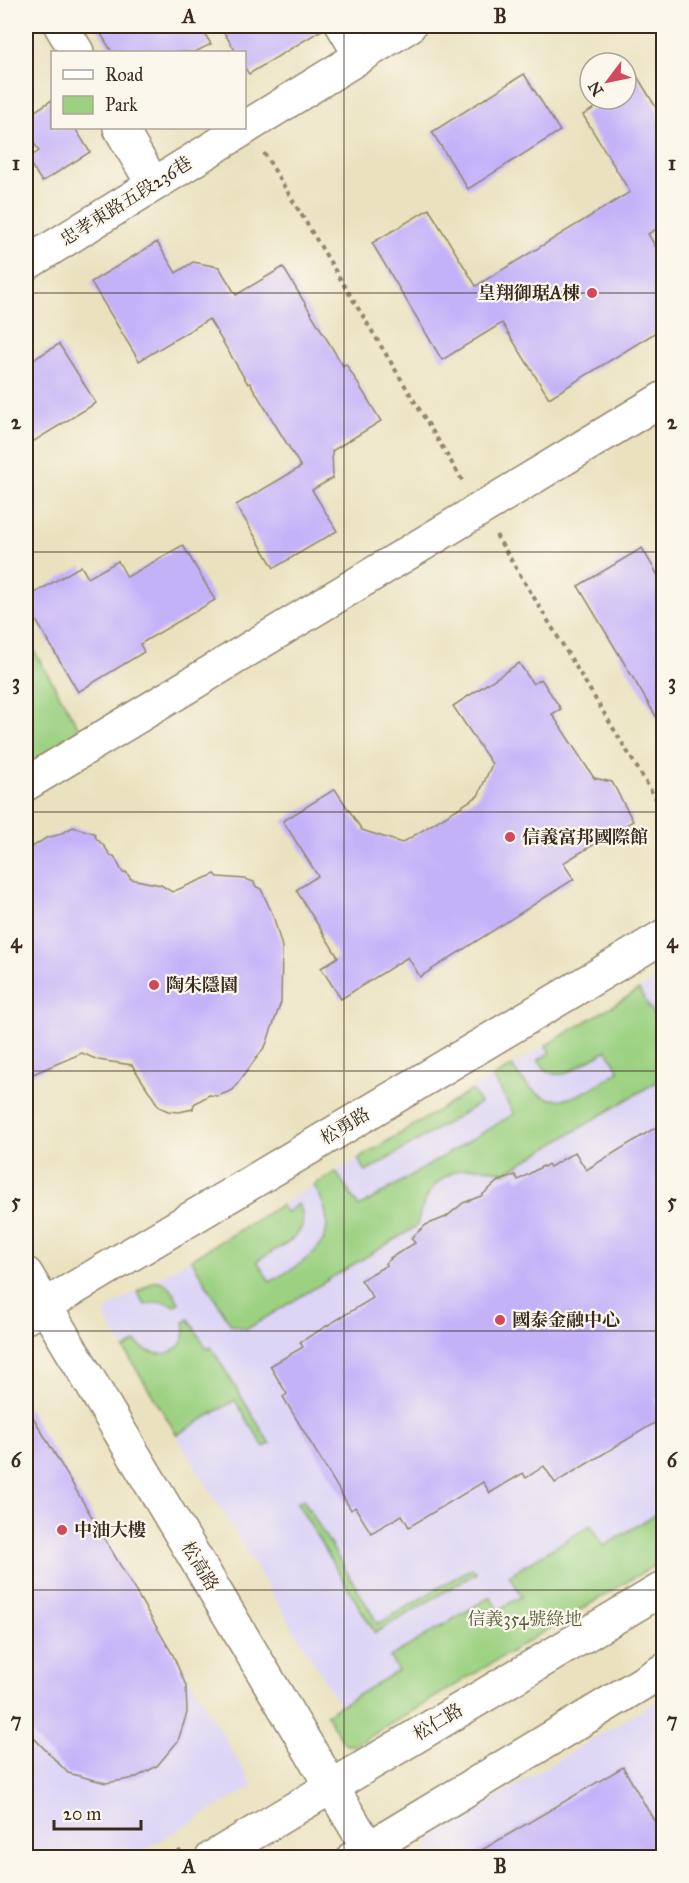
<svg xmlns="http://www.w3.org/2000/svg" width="689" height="1883" font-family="'IM FELL Great Primer','Noto Serif TC',serif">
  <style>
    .built { fill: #ddd5f6 }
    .green { fill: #9cd182; stroke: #6c7e50; stroke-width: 1.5 }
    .building { fill: #c4b2f9 }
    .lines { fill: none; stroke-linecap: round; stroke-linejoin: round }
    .minor-casing { stroke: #92866e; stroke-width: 36 }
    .path { stroke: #92866e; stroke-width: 4; stroke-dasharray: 4.5 4.5; stroke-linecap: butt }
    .minor { stroke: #fff; stroke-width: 33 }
    .grid { fill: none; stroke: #3b2a1e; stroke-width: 1.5; stroke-opacity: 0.55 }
    .poi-dot { fill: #d1495b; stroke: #fbf7ec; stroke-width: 2 }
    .labels { text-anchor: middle; stroke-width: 4.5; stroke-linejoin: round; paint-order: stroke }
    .street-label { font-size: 18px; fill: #3b2a1e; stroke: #fbf7ec }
    .poi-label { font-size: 18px; font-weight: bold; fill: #3b2a1e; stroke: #fbf7ec; text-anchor: start }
    .park-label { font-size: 18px; fill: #585c3c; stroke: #fbf7ec }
    .neatline { fill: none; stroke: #3b2a1e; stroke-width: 2 }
    .grid-label { font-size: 20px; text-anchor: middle; font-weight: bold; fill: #3b2a1e }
  </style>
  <rect width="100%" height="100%" fill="#fbf7ec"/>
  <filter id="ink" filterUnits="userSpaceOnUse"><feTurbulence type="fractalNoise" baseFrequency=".0167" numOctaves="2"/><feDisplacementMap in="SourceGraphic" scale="12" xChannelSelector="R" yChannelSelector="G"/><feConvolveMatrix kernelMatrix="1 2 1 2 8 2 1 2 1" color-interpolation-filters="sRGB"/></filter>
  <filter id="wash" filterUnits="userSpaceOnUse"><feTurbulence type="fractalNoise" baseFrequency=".008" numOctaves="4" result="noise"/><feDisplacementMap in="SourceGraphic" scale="24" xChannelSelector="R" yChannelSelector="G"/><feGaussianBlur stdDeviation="1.35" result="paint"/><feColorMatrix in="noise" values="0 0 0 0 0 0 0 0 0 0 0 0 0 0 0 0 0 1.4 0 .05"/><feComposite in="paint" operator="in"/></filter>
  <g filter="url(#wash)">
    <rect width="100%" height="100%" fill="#eae2bf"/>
    <g class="built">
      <polygon points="663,975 663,1510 340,1706 105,1317 107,1309"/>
      <polygon points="26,1405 253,1786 132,1857 26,1857"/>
      <polygon points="663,1697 663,1857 427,1858 432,1836"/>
    </g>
    <g class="green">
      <polygon points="26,637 83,735 26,770"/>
      <path d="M639,990L663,1030V1078L505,1173C459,1156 425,1180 417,1226L247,1329L231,1325L191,1259L281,1205L286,1212L298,1204C316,1237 278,1246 257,1261L270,1282C313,1257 347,1239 314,1185L336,1172L359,1207L514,1114L493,1077L512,1066C547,1121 576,1098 619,1071L607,1050L567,1073C552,1077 546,1072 538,1060L550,1053L546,1045Z"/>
      <polygon points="472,1090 480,1103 366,1172 358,1159"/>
      <path d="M155,1281C169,1281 173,1292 179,1303L175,1306C164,1301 156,1301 145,1305L137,1292Z"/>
      <path d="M189,1319L207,1349L211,1347L270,1444L264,1447L235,1400L177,1435L124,1349L136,1342C157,1365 191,1352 184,1322Z"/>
      <polygon points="303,1499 378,1624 472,1568 476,1573 375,1633 297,1503"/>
      <polygon points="663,1510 663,1560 356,1745 347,1745 343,1742 326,1714 398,1671 390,1657 490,1597 498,1610 522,1596 509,1575 591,1525 604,1546"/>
    </g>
    <g id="blocks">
      <g class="building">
        <polygon points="96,26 200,26 211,44 195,52 112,52"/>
        <polygon points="220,26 324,26 325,28 249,74 244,67 244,52 236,52"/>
        <polygon points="626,58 663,119 663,225 648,234 663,259 663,328 549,398 502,323 442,360 372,243 429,209 476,286 630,192 583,115 609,99 626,99"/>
        <polygon points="524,74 560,131 468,189 432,132"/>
        <polygon points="52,100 52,128 75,128 90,152 42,182 27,159 39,151 26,130 26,117"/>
        <polygon points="157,242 176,273 193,262 219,267 236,295 283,267 343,366 346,364 381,421 332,451 333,478 312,490 337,531 274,568 236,505 301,467 250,383 248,384 209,319 139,361 91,282"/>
        <polygon points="59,344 96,403 26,446 26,364"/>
        <polygon points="183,545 215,600 140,644 144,652 78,692 26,603 26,598 81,566 88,578 118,561 127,577"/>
        <polygon points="642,548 663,584 663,728 578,586"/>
        <polygon points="519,663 533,684 541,679 561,709 552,714 594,778 612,782 633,821 563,863 574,879 420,977 408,957 341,999 321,968 338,957 296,890 318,876 283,821 335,789 362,830 402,843 478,796 492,764 453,706"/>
        <polygon points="73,827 94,833 96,838 104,846 111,856 114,856 123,873 126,872 131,879 161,885 172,892 215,874 218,877 245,879 254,882 255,886 261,889 273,915 282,947 281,1002 266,1045 233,1090 218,1096 209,1095 194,1104 193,1109 179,1112 168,1111 159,1107 132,1065 98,1060 82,1053 26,1077 26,851 46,838 58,835"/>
        <polygon points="663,1123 663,1395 655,1400 663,1418 555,1483 544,1466 526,1478 523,1473 490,1493 483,1482 409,1527 402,1515 371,1533 355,1507 351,1510 283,1397 287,1394 270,1366 303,1347 300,1342 373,1298 361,1280 387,1265 385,1263 391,1259 390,1258 415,1243 411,1238 426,1225 446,1217 463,1203 481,1196 497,1182 515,1175 518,1180 543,1166 544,1167 548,1164 550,1167 575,1152 586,1170"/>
        <polygon points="26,1405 173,1655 186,1686 187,1713 178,1741 157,1766 135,1778 106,1783 68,1773 34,1738 26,1716"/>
        <polygon points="623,1767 663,1836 663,1857 470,1857"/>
      </g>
    </g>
  </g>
  <g filter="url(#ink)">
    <use href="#blocks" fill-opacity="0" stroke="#92866e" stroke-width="1.5"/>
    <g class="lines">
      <g class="minor-casing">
        <g id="minor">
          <polyline points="61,26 77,52"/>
          <polyline points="343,26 361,56"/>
          <polyline points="120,128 153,184"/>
          <polyline points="26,264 409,26"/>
          <polyline points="26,784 664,398"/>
          <polyline points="26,1274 374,1858"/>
          <polyline points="26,1317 664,936"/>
          <polyline points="212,1858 664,1588"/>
          <polyline points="353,1858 664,1670"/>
        </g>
      </g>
      <g class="path">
        <polyline points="264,153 464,483"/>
        <polyline points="496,535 664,812"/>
        <polyline points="170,1858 183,1849"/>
      </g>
      <use href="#minor" class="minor"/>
    </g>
  </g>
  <path class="grid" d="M344,26V1858M26,293H664M26,552H664M26,812H664M26,1071H664M26,1331H664M26,1590H664"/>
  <g class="poi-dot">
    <circle cx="592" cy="293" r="6"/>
    <circle cx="510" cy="837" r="6"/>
    <circle cx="154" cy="985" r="6"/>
    <circle cx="500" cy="1320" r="6"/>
    <circle cx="62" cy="1530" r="6"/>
  </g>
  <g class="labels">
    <g class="street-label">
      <text transform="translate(126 201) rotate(-32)" y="6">忠孝東路五段236巷</text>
      <text transform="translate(345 1126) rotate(-31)" y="6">松勇路</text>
      <text transform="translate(200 1566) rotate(59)" y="6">松高路</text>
      <text transform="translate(438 1722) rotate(-31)" y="6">松仁路</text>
    </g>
    <g class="poi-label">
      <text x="580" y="299" text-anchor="end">皇翔御琚A棟</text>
      <text x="522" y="843">信義富邦國際館</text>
      <text x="166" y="991">陶朱隱園</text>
      <text x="512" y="1326">國泰金融中心</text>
      <text x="74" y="1536">中油大樓</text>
    </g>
    <g class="park-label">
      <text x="525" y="1625">信義354號綠地</text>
    </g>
  </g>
  <rect width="689" height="1883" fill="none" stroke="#fbf7ec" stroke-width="66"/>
  <rect x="51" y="51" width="195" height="78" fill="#fbf7ec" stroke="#aea59a" stroke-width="1.5"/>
  <rect x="63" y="70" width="30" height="9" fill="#ffffff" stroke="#aea59a" stroke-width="1.5"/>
  <text x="105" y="81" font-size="18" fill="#3b2a1e">Road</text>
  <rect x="63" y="96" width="30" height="18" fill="#9cd182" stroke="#aea59a" stroke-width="1.5"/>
  <text x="105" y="111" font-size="18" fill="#3b2a1e">Park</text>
  <g transform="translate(608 81) rotate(238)"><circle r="28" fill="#fbf7ec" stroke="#aea59a" stroke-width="1.5"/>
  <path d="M0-4.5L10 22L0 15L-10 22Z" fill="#d1495b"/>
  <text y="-9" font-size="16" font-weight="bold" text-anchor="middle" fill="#3b2a1e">N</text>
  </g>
  <path d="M54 1820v9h87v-9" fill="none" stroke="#3b2a1e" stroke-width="3"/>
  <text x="63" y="1820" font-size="18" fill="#3b2a1e" stroke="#fbf7ec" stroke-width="4.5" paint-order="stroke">20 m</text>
  <rect x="33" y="33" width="623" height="1817" class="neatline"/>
  <g class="grid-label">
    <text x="189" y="23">A</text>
    <text x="500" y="23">B</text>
    <text x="16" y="170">1</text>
    <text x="672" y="170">1</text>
    <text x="16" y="429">2</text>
    <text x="672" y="429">2</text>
    <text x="16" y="689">3</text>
    <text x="672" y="689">3</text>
    <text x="16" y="948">4</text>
    <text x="672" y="948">4</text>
    <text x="16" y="1208">5</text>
    <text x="672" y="1208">5</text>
    <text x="16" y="1467">6</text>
    <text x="672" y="1467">6</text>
    <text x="16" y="1727">7</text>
    <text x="672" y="1727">7</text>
    <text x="189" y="1873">A</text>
    <text x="500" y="1873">B</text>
  </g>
</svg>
